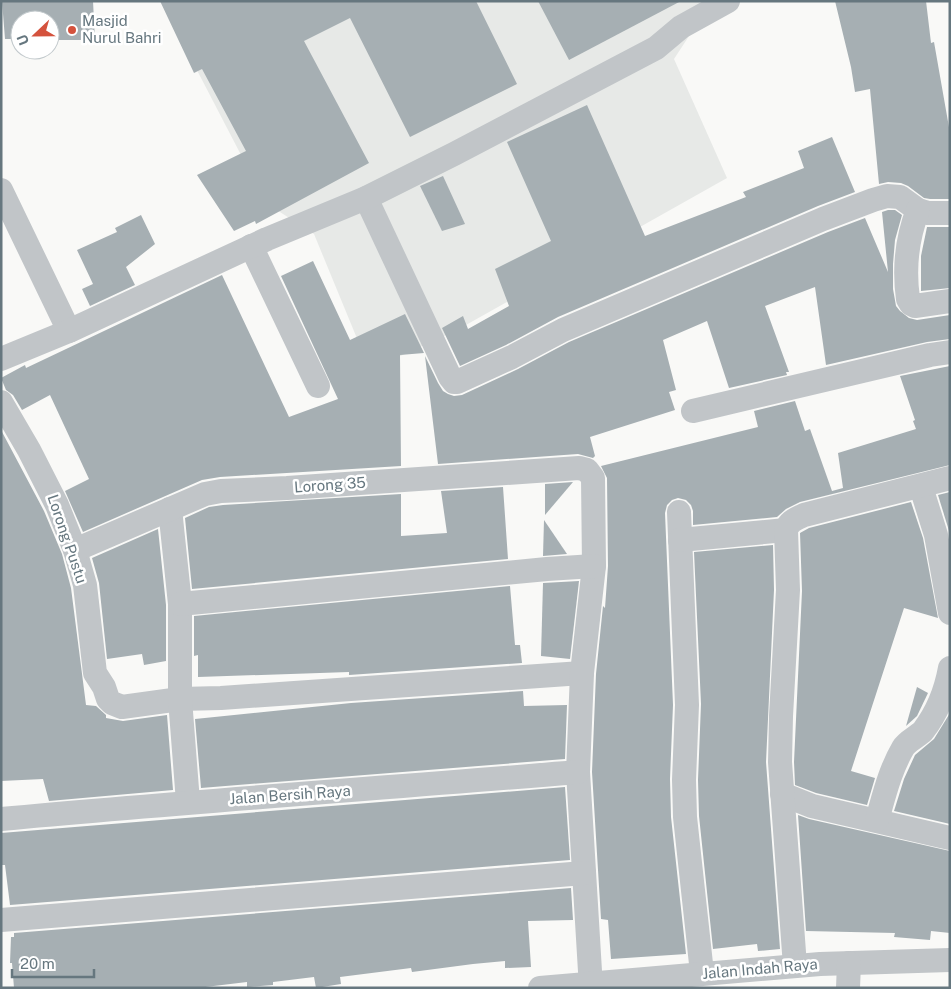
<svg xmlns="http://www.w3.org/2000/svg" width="951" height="989" font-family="'Public Sans',sans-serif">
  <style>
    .built { fill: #e7e9e7 }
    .building { fill: #a6afb3 }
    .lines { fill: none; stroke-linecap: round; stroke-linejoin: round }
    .street { stroke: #c1c5c8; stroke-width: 24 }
    .poi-dot { fill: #d4523d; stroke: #fff; stroke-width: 2 }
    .labels { text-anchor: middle; stroke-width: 5; stroke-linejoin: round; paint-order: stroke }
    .poi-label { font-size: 15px; fill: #66777f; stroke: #fff; text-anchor: start }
    .street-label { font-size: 15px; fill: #66777f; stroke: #fff }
  </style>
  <rect width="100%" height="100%" fill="#f9f9f7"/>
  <polygon class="built" points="161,1 712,1 674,59 727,178 457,330 370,370 314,234 266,203"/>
  <g class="building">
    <polygon points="2,1 93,1 95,40 50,40 50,20 20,20 20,39 5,39"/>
    <polygon points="160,1 476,1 517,84 410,137 350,18 304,41 369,163 256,224 255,221 234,231 197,175 246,151 202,69 194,73"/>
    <polygon points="538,1 681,1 569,60"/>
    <polygon points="835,1 926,1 931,43 934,42 950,133 950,199 930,199 924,198 908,186 901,183 888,182 879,184 870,89 855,92 851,67"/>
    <polygon points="587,105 645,236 746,197 743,192 804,168 798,151 832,137 855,192 818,206 558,317 506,345 460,366 442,328 463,316 468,329 509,306 495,269 551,241 507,142"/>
    <polygon points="443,176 465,224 442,231 420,186"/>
    <polygon points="888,210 895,210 902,215 895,240 893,264 893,289 896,306 900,311 909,318 917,320 950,315 950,339 927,342 826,365 815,287 765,306 789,372 786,372 787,375 729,388 707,321 663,340 676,390 669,392 675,410 590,437 595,456 593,458 578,454 438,464 425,356 438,383 443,391 448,394 454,396 462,395 518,369 569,342 828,232 865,218 888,272 882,212"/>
    <polygon points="141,215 155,244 126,267 135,285 90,306 82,289 93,284 77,250 117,232 115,228"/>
    <polygon points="927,227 950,227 950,288 921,291 921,256"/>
    <polygon points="313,261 350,340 405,314 424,353 400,355 401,466 220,477 202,480 83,532 65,491 89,479 50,395 22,410 13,395 6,390 1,378 25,365 26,368 222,275 289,417 338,399 281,276"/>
    <polygon points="950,366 950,465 800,502 786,509 777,517 693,525 693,511 691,505 686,500 678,498 672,500 667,505 665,513 673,705 670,779 671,817 686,954 611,959 608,920 601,919 592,772 596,674 603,606 605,608 608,566 607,478 601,466 758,427 754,411 795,401 805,431 810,429 832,491 843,488 838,453 916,429 913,421 915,420 900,376"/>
    <polygon points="1,430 44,511 62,554 71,588 86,705 96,706 106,715 106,718 123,721 167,715 173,790 49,801 43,779 1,781"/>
    <polygon points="573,482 545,515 545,484"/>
    <polygon points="503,487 508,559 192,589 185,518 209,507 223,505 401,494 401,536 447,533 441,491"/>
    <polygon points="950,492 950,534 938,495"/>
    <polygon points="911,502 923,538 938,618 904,608 851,771 875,778 867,805 816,793 795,785 794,762 802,591 800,533 809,528"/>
    <polygon points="544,520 567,554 543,556"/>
    <polygon points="158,529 166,605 166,661 144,665 142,654 107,659 99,583 92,558"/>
    <polygon points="773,545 774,590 766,762 780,949 758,951 757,944 713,949 699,816 698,780 701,704 694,552"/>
    <polygon points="579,581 570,659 541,656 543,583"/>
    <polygon points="510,586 515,645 520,645 522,663 349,675 349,672 198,677 198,655 194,656 194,616"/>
    <polygon points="917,687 928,693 917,716 906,726"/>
    <polygon points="523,691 524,706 567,705 565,759 201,788 195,719 351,703"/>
    <polygon points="950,713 950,824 894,811 904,779 915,755 934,739"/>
    <polygon points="565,787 570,860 10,905 5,865 1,865 1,833"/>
    <polygon points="798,815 809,819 950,851 950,933 931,931 930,940 894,937 895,933 806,931"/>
    <polygon points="571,888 573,920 528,921 531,967 505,968 505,961 473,964 412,972 411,968 340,977 341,984 316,988 314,977 273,982 273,985 247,987 247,982 197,988 14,988 12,963 10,963 11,937 14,937 14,933"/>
  </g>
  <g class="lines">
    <g class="street">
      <polyline points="1,190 69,331"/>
      <polyline points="366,198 450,377 454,382 457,382 512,357 563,330 823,219 873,200 887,196 900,197 918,210 928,213 950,213"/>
      <path d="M918,210C907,238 904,270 908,299L911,304L915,306L950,301"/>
      <polyline points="251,246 318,386"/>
      <polyline points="1,359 69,331 267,239 366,198 454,154 656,48 681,27 728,1"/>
      <polyline points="1,402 29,450 57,505 75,550 85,585 95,673 104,687 108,699 112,703 122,707 180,699 221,698 582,673"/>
      <polyline points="693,411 930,355 950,352"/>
      <polyline points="921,487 936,535 950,613"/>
      <polyline points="170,509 180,604 180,699 188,802"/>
      <polyline points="679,512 687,705 684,780 685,817 702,973"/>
      <polyline points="680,540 786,530"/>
      <polyline points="75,550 205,494 221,491 287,488 579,468 587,470 593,478 594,566 582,673 578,772 591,988"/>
      <polyline points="180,604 547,569 594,566"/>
      <polyline points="782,794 812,806 950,838"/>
      <path d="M1,819C193,801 386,788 578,772"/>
      <path d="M877,820C884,796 890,770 903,748C907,741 917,737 923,731C937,713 946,690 950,668"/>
      <polyline points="1,920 584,873"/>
      <path d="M795,966L780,762L781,716L788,590L786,530C789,521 796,519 804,515L950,478"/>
      <polyline points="540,988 820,964 950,960"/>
      <polyline points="848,988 849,963"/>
    </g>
  </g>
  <circle class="poi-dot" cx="72" cy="30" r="5"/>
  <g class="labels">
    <g class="poi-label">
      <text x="82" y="26">Masjid<tspan x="82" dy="17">Nurul Bahri</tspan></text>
    </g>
    <g class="street-label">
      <text transform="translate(330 485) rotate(-4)" y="5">Lorong 35</text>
      <text transform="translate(67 539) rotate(71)" y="5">Lorong Pustu</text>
      <text transform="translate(290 795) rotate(-4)" y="5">Jalan Bersih Raya</text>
      <text transform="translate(760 969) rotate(-5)" y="5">Jalan Indah Raya</text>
    </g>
  </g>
  <rect width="951" height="989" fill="none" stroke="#66777f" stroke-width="5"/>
  <g transform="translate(35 35) rotate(248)"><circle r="24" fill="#ffffff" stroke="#c2c9cc"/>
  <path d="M0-4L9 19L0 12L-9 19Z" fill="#d4523d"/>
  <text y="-8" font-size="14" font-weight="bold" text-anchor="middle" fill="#66777f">U</text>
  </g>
  <path d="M12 969v8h82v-8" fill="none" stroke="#66777f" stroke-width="2.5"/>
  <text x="20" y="969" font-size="15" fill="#66777f" stroke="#ffffff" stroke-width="4" paint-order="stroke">20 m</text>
</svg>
